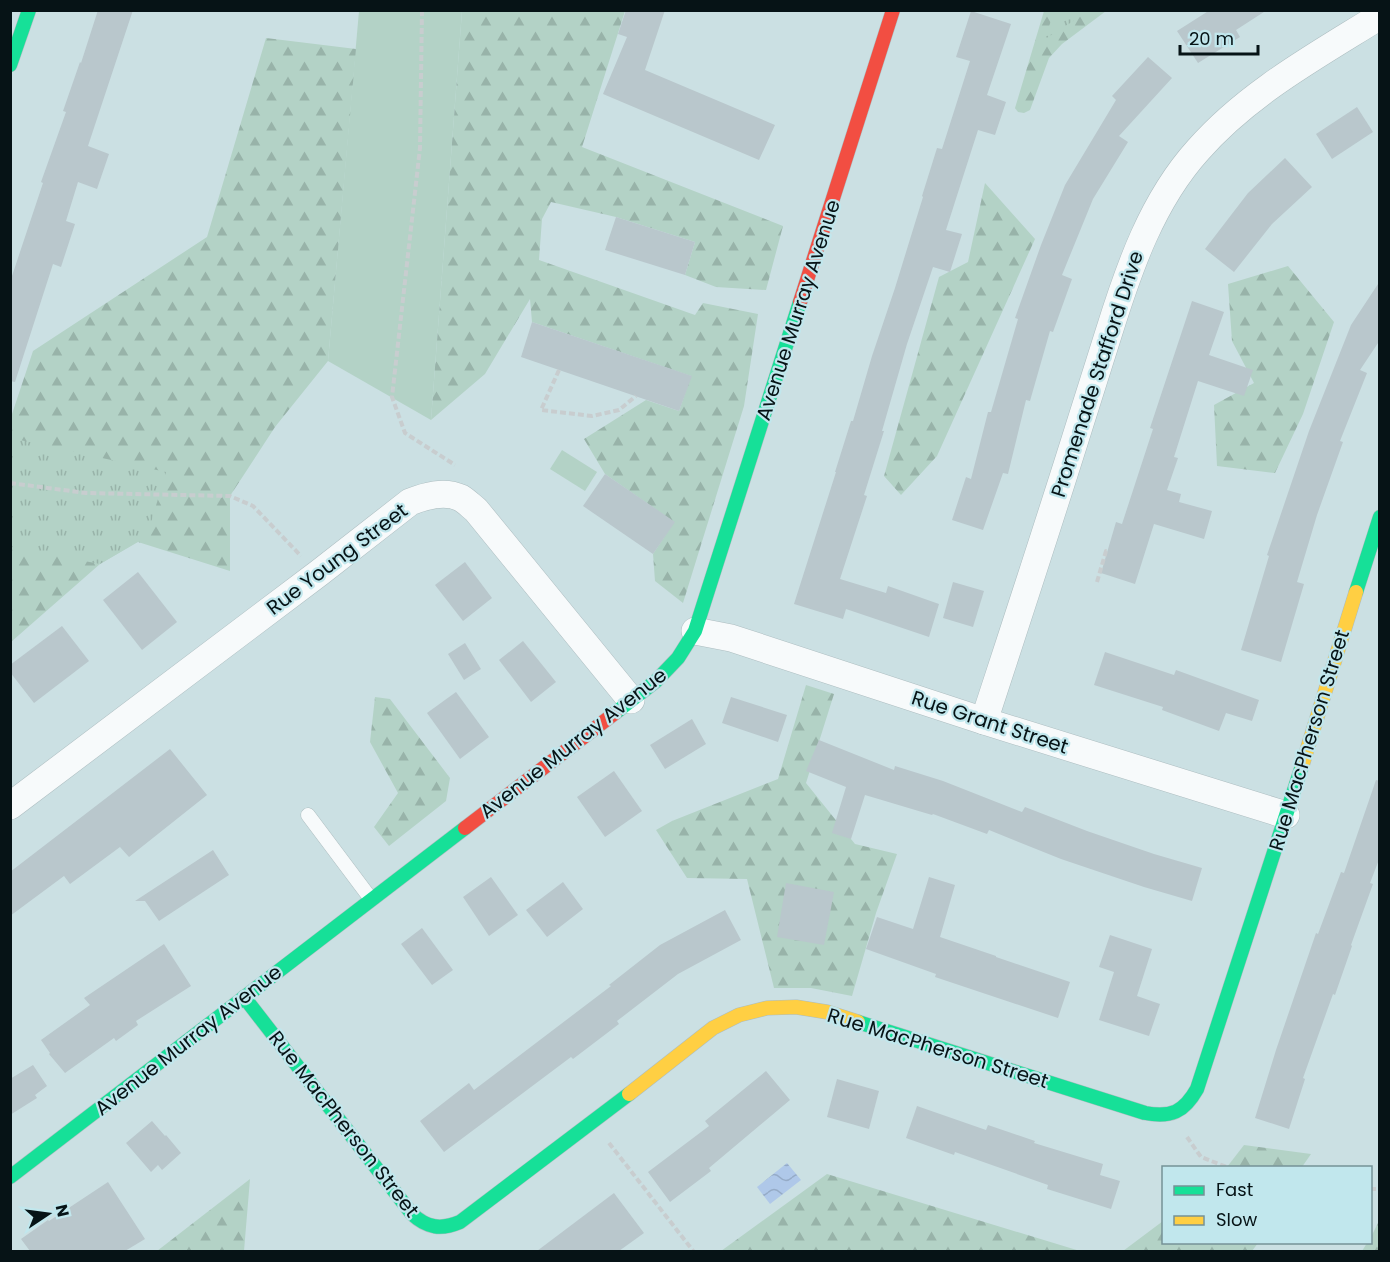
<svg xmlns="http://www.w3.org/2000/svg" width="1390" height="1262" font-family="Poppins,sans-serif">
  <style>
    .green { fill: #b3d2c6 }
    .forest { fill: url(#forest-firs) }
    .park { fill: url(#park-tufts) }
    .water { fill: url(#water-waves) }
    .building { fill: #b9c7cc }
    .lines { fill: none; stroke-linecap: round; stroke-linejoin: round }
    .lane-casing { stroke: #adbdc0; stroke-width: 15 }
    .street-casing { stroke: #adbdc0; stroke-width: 28 }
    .fast-casing { stroke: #adbdc0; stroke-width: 15 }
    .slow-casing { stroke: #adbdc0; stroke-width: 15 }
    .jam-casing { stroke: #adbdc0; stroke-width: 15 }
    .path { stroke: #c8cdcf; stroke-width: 4; stroke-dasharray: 6 3; stroke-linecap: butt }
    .lane { stroke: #f7fafb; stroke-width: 14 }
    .street { stroke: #f7fafb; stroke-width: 27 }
    .fast { stroke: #16e098; stroke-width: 14 }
    .slow { stroke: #ffcf43; stroke-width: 14 }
    .jam { stroke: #f24e42; stroke-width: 14 }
    .labels { text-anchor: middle; stroke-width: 4.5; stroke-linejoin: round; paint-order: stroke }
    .street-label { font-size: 20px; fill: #061316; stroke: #c1e7ed }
  </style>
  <defs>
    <pattern id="forest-firs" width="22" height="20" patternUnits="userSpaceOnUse" patternTransform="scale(1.5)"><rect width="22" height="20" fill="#b3d2c6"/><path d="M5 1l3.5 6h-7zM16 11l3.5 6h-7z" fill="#98b3a9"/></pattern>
    <pattern id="park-tufts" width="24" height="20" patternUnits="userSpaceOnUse" patternTransform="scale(1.5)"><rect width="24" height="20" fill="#b3d2c6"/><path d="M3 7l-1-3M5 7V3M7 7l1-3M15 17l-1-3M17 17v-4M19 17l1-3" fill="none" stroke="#98b3a9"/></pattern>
    <pattern id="water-waves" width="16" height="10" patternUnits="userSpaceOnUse" patternTransform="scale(1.5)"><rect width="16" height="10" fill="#afc8e9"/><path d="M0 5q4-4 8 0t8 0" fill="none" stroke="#95abc7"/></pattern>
  </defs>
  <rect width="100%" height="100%" fill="#cbe0e3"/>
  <g class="green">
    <polygon points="359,11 462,11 431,420 328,361"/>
    <polygon points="562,450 597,472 585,491 550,469"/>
  </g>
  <g class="forest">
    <polygon points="462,11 625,11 582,147 783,226 766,290 716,287 685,275 695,242 616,217 551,202 542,219 539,260 695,315 703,303 758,314 744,406 683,603 655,581 653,554 674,522 605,474 584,439 646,400 679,411 691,376 532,322 530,299 485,374 431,420"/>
    <polygon points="1044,11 1106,11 1062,44 1049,58 1030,110 1024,113 1018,112 1015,108"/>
    <polygon points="266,38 356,49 328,361 275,427 230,496 230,571 138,542 100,564 11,642 11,417 33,351 207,237"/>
    <polygon points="985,183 1035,239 937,456 901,495 884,476 939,277 968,262"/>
    <polygon points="1288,266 1334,322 1303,414 1275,473 1217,466 1214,405 1254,383 1232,341 1228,284"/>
    <polygon points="806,685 834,694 806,783 855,844 897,854 876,913 852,996 811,988 774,988 747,879 687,878 656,830 672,821 778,779"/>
    <polygon points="375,697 390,699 450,778 446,801 389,846 374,827 398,793 370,742"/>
    <polygon points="1244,1145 1311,1154 1302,1167 1227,1167"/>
    <polygon points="827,1174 1080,1251 721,1251"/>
    <polygon points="250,1179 244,1251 157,1251"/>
    <polygon points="1163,1221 1164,1242 1258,1243 1252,1251 1123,1251"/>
    <polygon points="1379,1221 1379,1251 1362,1251 1367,1243 1370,1242 1371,1237"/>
  </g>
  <g class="park">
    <polygon points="1054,11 1054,10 1089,11 1045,39"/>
    <polygon points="11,438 166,472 147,536 100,564 11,547"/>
  </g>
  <polygon class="water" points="787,1163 801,1180 770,1204 757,1187"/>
  <g class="building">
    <polygon points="98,10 133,10 88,146 109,154 97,189 78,182 66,221 75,224 61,267 53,264 15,382 10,381 10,282 43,183 41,182 66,112 63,111 80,62 81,63"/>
    <polygon points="626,10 665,10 645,70 775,125 759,160 603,94 627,37 618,34"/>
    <polygon points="1210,10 1267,10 1236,30 1240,37 1198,63 1177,31"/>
    <polygon points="971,11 1011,24 987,95 1006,102 995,135 978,130 946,230 962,234 950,272 933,267 907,344 882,431 884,431 864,495 867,496 840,579 886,593 888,586 939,604 929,637 846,609 843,619 794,604 836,472 835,472 851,421 853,421 872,356 895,288 923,197 922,196 937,148 942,149 970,61 956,57"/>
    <polygon points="1148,57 1172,78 1119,136 1128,142 1093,199 1062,275 1072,279 1053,332 1050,331 1030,401 1026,400 1008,474 1003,473 983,530 952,520 966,477 971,479 988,412 991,412 1018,319 1015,318 1041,245 1065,185 1116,100 1112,96"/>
    <polygon points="1357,107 1373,132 1332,159 1316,134"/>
    <polygon points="1285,158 1312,187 1272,224 1234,272 1205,249 1248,193"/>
    <polygon points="616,217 695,242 685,275 605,250"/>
    <polygon points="1380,281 1380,340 1360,370 1367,373 1340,441 1343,442 1317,515 1297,582 1304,584 1281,662 1241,650 1269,556 1267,555 1309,431 1351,325"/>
    <polygon points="1192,301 1224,312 1209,355 1253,370 1244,396 1198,381 1174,457 1178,458 1167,490 1181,494 1179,502 1212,511 1204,539 1154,524 1135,584 1101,573 1116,522 1122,524 1153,429 1150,428"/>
    <polygon points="532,322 692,376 679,411 521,357"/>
    <polygon points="605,474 675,522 653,554 583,506"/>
    <polygon points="465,562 492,598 463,621 435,585"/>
    <polygon points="138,572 177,622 142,650 103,600"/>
    <polygon points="953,582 984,591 973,627 943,618"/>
    <polygon points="62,626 89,661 34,703 10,672 10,665"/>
    <polygon points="523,641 556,682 531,702 499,660"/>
    <polygon points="465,643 481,669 464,680 448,654"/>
    <polygon points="1105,652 1174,675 1176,670 1259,700 1252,721 1226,713 1219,731 1162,710 1163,707 1094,685"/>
    <polygon points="456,692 489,737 460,759 427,713"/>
    <polygon points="731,697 787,715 778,742 722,723"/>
    <polygon points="692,719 706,744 665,769 650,745"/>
    <polygon points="819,740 894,770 895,766 943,781 1022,812 1025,807 1087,831 1154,854 1202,868 1192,901 1144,887 1061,859 989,830 987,834 933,814 932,815 865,795 851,839 832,833 846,787 806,771"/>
    <polygon points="170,749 207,795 129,857 120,847 70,884 64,876 10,916 10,872"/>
    <polygon points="614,771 642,811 605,837 577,797"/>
    <polygon points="1376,780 1380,781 1380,857 1370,883 1373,884 1351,945 1352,946 1335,995 1333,994 1303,1078 1305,1079 1289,1129 1255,1118 1276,1050 1316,933 1318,934 1341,872 1344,873"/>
    <polygon points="213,850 229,875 159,921 145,901 135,901"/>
    <polygon points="491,877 518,915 489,936 463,897"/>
    <polygon points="929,877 955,885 940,937 996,956 996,957 1070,982 1058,1018 935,977 936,974 866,949 877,917 913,929"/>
    <polygon points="563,882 583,909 547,937 526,910"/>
    <polygon points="786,883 834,892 824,945 777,937"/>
    <polygon points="725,910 741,940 678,974 617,1021 619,1024 573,1059 571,1057 444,1152 420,1121 469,1083 474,1090 611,986 609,985 660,945"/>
    <polygon points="422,928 453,970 432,985 401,944"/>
    <polygon points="1110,935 1152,949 1137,996 1160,1004 1149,1036 1099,1020 1114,972 1099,967"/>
    <polygon points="164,944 191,986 136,1021 138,1025 116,1041 114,1038 65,1073 49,1054 50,1053 41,1040 90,1005 84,998"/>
    <polygon points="33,1065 47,1086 35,1095 37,1098 10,1115 10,1079"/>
    <polygon points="766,1071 790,1100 709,1168 711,1171 670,1202 648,1172 709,1126 705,1121"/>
    <polygon points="837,1079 879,1091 869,1129 827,1117"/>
    <polygon points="917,1106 986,1130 988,1125 1035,1141 1034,1143 1103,1164 1100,1175 1120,1181 1111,1209 1047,1189 1048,1185 955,1152 954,1155 906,1138"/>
    <polygon points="152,1121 165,1136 166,1135 181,1153 162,1170 158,1165 151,1172 126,1143"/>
    <polygon points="108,1182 145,1239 125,1251 30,1251 21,1239 48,1220 49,1221"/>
    <polygon points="614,1193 644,1233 619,1251 537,1251"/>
  </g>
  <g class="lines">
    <g class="lane-casing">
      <polyline id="lane" points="308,815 371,899"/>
    </g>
    <g class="street-casing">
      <g id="street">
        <polyline points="695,631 731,638 984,721 1286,815"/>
        <path d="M984,721C1016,623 1048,526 1079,427C1089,396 1099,364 1109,332C1129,268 1152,201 1198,150C1248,93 1316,56 1380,16"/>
        <path d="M10,806L319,573L410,502C425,496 444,490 461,498C466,501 471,506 476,510L631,700"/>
      </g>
    </g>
    <g class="fast-casing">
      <g id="fast">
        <polyline points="10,65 29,10"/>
        <polyline points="1356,592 1380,517"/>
        <polyline points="615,713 656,681 678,658 695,631 800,302"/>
        <path d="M244,997L412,1214C427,1228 441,1230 460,1222L629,1094"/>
        <path d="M858,1022L1145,1113C1171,1118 1184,1112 1197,1089L1302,766"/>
        <polyline points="10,1177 465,828"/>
      </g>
    </g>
    <g class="slow-casing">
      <g id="slow">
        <polyline points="1302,766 1356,592"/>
        <polyline points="629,1094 713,1028 739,1015 767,1008 796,1007 827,1012 858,1022"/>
      </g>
    </g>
    <g class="jam-casing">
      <g id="jam">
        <polyline points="800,302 893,10"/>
        <polyline points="465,828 615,713"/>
      </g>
    </g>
    <g class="path">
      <polyline points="422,10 420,148 392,397 405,433 455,465"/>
      <polyline points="559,370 541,410 592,416 619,410 636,396"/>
      <polyline points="10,483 86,493 230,496 253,506 301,556"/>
      <polyline points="1097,582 1106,551 1107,551"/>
      <polyline points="1187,1137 1201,1157 1229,1168"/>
      <polyline points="609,1143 694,1252"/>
      <polyline points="1370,1189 1380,1189"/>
    </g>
    <use href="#lane" class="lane"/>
    <use href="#street" class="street"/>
    <use href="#fast" class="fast"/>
    <use href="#slow" class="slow"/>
    <use href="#jam" class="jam"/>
  </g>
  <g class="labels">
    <g class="street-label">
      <text transform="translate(798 310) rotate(-72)" y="7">Avenue Murray Avenue</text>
      <text transform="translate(1097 374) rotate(-72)" y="7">Promenade Stafford Drive</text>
      <text transform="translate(337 559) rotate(-37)" y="7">Rue Young Street</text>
      <text transform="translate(990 722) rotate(18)" y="7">Rue Grant Street</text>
      <text transform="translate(1309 740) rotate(-73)" y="7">Rue MacPherson Street</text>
      <text transform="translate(573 743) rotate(-38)" y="7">Avenue Murray Avenue</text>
      <text transform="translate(188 1040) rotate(-38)" y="7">Avenue Murray Avenue</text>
      <text transform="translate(938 1048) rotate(17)" y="7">Rue MacPherson Street</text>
      <text transform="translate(344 1124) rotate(52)" y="7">Rue MacPherson Street</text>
    </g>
  </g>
  <rect width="1390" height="1262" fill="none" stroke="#061316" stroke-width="24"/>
  <rect x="1162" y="1166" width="210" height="78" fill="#c1e7ed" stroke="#769297" stroke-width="1.5"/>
  <rect x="1174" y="1186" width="30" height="9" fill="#16e098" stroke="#769297" stroke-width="1.5"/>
  <text x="1216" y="1196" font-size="18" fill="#061316">Fast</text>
  <rect x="1174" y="1216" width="30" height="9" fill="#ffcf43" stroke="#769297" stroke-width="1.5"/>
  <text x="1216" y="1226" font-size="18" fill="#061316">Slow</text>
  <g transform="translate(48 1214) rotate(77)" stroke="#c1e7ed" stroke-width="4.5" paint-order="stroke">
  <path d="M0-4.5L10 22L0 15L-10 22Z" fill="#061316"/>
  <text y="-9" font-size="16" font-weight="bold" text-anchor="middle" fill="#061316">N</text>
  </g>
  <path d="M1180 45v9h78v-9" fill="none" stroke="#061316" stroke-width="3"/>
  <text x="1189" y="45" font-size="18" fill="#061316" stroke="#c1e7ed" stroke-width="4.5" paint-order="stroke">20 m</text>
</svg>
